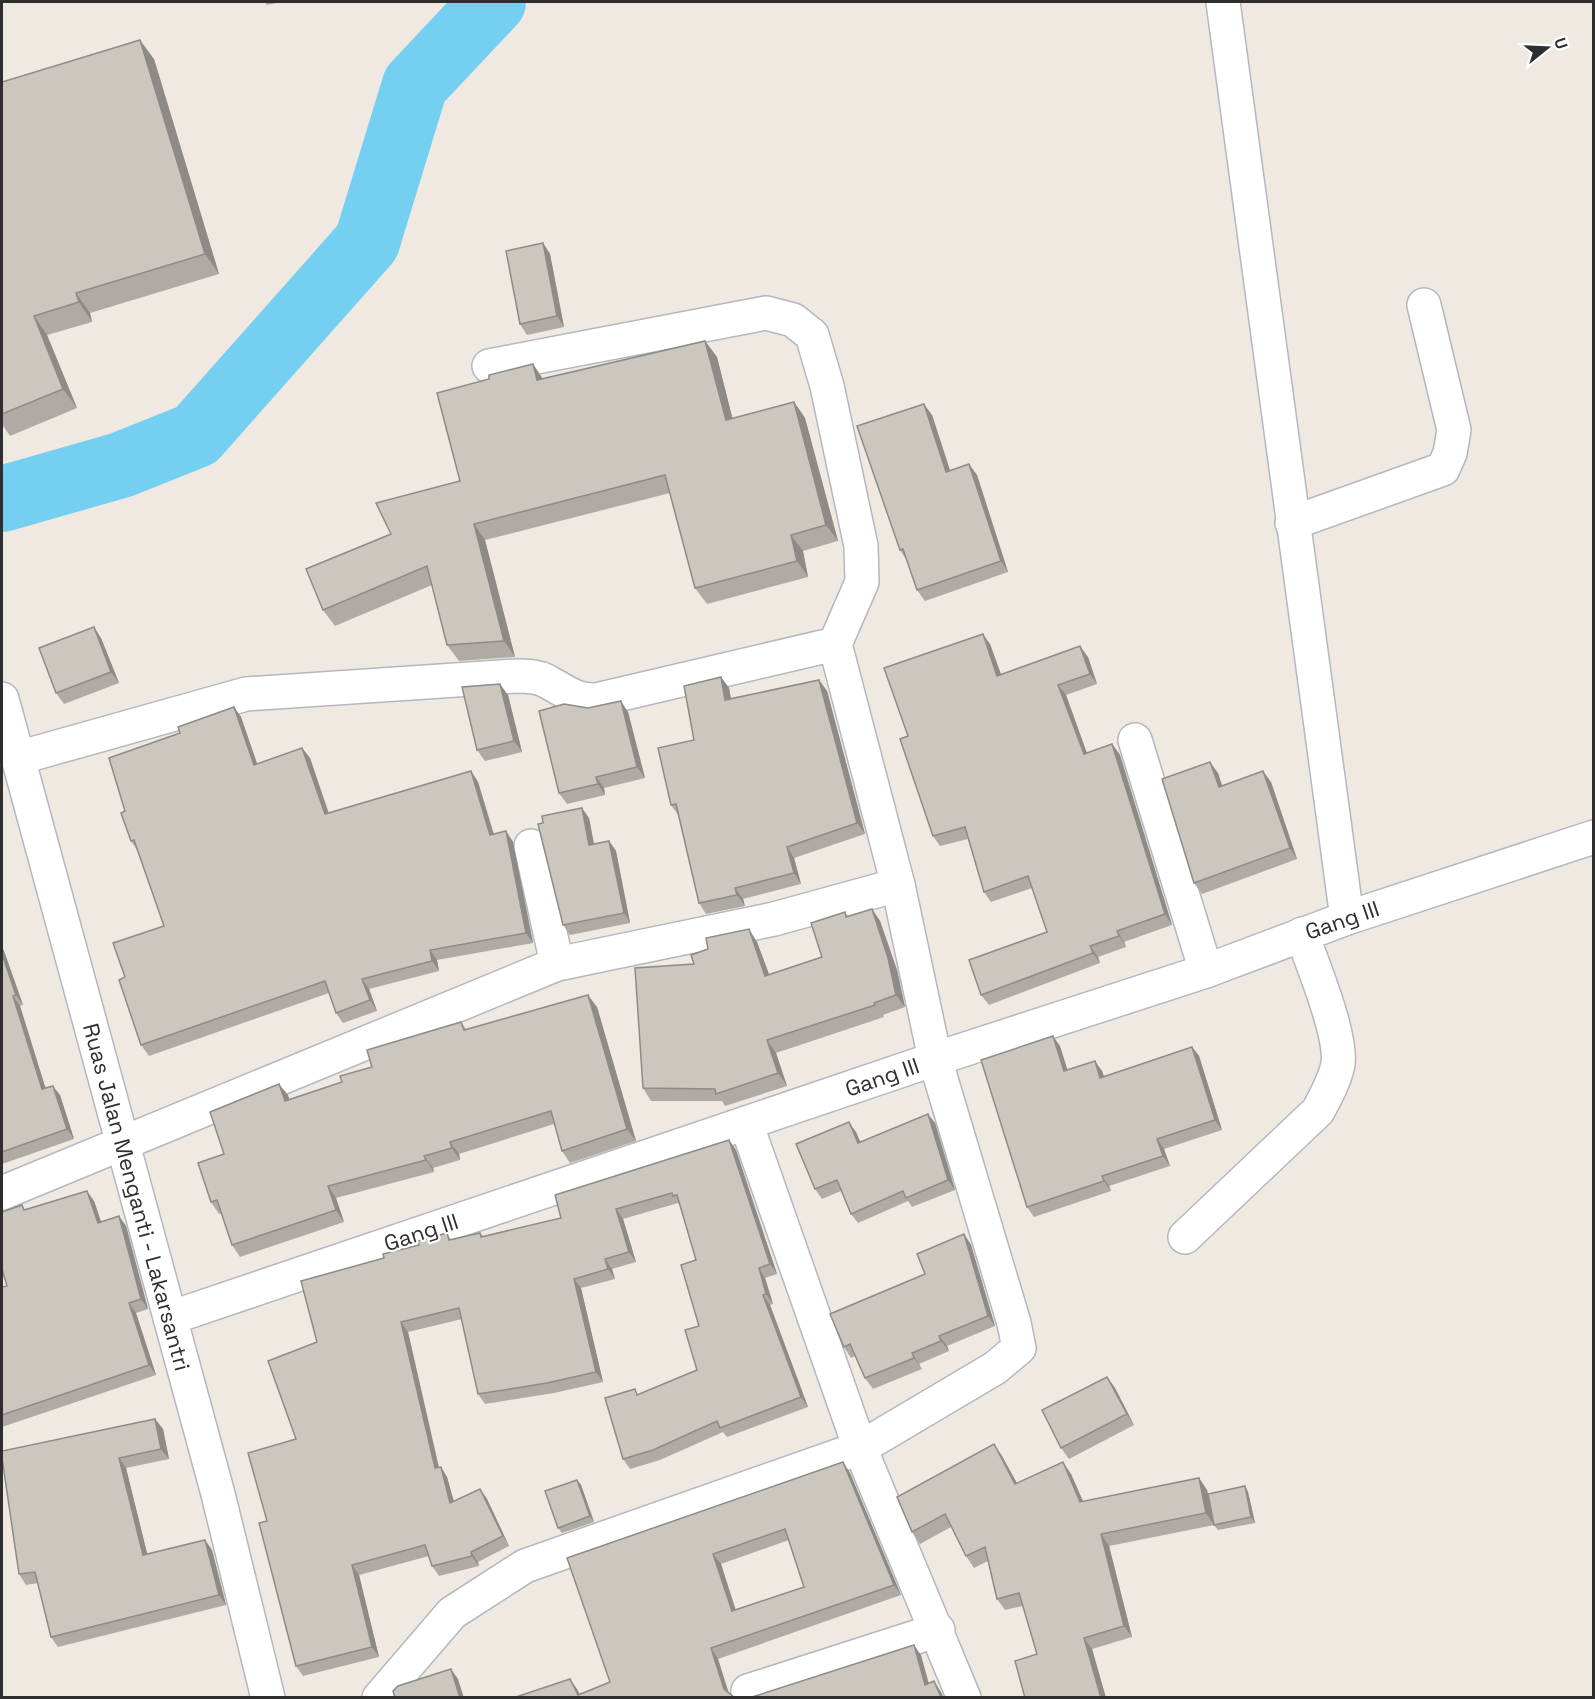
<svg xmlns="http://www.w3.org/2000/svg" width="1595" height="1699" font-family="'Space Grotesk',sans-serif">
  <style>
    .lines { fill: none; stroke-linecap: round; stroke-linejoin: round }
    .river { stroke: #75cff0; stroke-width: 66 }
    .street-casing { stroke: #b4b7c1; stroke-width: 36 }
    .secondary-casing { stroke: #b4b7c1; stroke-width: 36 }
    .street { stroke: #fff; stroke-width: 33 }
    .secondary { stroke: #fff; stroke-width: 33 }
    .wall { fill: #afaba4; fill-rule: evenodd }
    .shaded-wall { fill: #8e8b86 }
    .building { fill: #cbc7bf; stroke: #8e8b86; stroke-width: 1.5; fill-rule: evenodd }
    .labels { text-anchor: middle; stroke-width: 4.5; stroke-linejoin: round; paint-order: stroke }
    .street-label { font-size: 22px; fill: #2e2e2e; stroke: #fff }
  </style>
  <rect width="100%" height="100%" fill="#efe9e1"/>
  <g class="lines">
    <polyline class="river" points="2,499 121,465 196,435 367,242 415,85 493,2"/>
    <g class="street-casing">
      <g id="street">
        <polyline points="1223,2 1347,918"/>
        <polyline points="1292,523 1443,469 1450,453 1454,430 1424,305"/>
        <polyline points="1135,740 1206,971"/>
        <path d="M18,758L246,694L516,676C526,676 539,676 548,682C565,691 576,701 596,700L835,644"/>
        <polyline points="531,846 557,964"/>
        <polyline points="746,1123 860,1448 964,1698"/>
        <polyline points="2,1193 557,964 774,919 898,885"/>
        <path d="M1185,1237L1318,1111C1326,1096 1335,1080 1338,1064C1342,1034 1312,964 1302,934"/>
        <polyline points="170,1318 935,1059 1206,971 1347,918 1594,837"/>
        <polyline points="748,1691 938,1630"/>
        <polyline points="379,1698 452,1613 525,1566 860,1448 995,1368 1019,1348 1014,1323 935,1059 898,885 835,644 862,582 861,546 827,386 812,335 793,320 766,313 489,366"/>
      </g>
    </g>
    <g class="secondary-casing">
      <polyline id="secondary" points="2,699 218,1494 268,1698"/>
    </g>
    <use href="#street" class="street"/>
    <use href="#secondary" class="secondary"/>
  </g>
  <g class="wall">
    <polygon points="265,2 282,2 267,5"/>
    <polygon points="154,59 219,274 90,313 92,322 47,335 77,408 10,436 2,424 2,82"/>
    <polygon points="543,243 550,254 564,327 527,335 520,324"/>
    <polygon points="705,341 717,357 732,418 794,402 805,418 838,541 803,551 808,577 707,604 695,588 670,493 485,540 515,657 459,661 447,645 432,585 335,626 323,610 391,534 460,481 489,379 533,364 543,379"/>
    <polygon points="932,415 950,470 977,475 1008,572 925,601 917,590 907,561 900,550"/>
    <polygon points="101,638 119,683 64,704 56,693"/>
    <polygon points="990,644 1001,674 1088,657 1097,684 1066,695 1087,753 1112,744 1120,755 1172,925 1124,942 1126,947 1098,957 1100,963 989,1005 981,995 1047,932 1032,888 991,902 984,892 968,839 940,846 933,836 908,736"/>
    <polygon points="721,677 729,688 731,698 819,680 827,691 865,834 794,858 801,884 743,899 745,906 706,914 699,903 679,816 671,805 694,740"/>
    <polygon points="508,695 522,752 485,761 477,750"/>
    <polygon points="234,707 241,717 257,764 302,748 310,758 329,813 471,771 478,782 494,834 506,831 513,842 533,943 437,960 439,971 369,989 377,1011 343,1023 336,1013 329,993 149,1056 141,1045 125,977 164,926 137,850 131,841 125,811 180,733"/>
    <polygon points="628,712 645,778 604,788 605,795 567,804 559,793"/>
    <polygon points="1218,773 1222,786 1271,782 1297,859 1202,894 1194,883"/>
    <polygon points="589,818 594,844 609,841 616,851 630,923 570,935 563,925"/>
    <polygon points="872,909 880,921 897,970 905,1007 883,1015 884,1017 776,1053 787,1086 725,1106 722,1101 651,1101 643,1088 694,964 757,942 769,974 822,957 845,912 848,916"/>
    <polygon points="2,947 4,951 23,1005 20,1006 45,1088 60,1095 74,1139 2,1164"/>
    <polygon points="597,1007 636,1141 570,1163 562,1151 554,1124 459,1154 460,1160 433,1168 434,1172 336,1198 344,1222 240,1257 232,1245 222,1213 219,1214 211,1202 224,1154 288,1095 289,1099 342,1082 461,1022 466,1029"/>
    <polygon points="1060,1046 1067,1070 1102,1071 1104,1076 1192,1047 1199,1056 1222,1130 1164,1149 1170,1166 1109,1186 1111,1191 1034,1217 1027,1207"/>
    <polygon points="935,1123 955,1190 912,1207 908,1201 858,1223 851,1214 841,1191 822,1199 815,1189 856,1132 860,1142"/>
    <polygon points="729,1140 736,1150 777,1274 765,1278 773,1304 770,1305 808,1407 727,1437 723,1432 660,1460 630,1469 623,1459 639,1394 697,1370 699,1326 696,1260 681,1206 678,1203 623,1219 636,1262 612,1269 615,1279 581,1288 603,1382 554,1393 485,1404 478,1394 462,1319 408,1332 439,1467 441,1467 447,1477 454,1502 480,1489 487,1499 509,1546 478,1562 479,1566 439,1576 432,1566 429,1556 359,1575 379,1657 303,1676 296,1666 267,1521 296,1439 317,1342 384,1258 447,1233 451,1240 480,1233 483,1236 561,1218"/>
    <polygon points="94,1201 101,1222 126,1226 148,1309 136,1313 156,1375 2,1427 2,1287 7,1286 25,1210"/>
    <polygon points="964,1234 971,1245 995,1326 947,1346 949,1351 919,1364 922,1369 873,1389 865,1378 855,1356 851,1358 844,1347 925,1274"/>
    <polygon points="1107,1377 1115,1388 1134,1425 1069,1459 1061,1448"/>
    <polygon points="155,1419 163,1429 169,1459 126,1468 147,1554 205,1540 212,1550 226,1605 58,1647 51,1637 38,1583 26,1585 19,1574 2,1458"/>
    <polygon points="994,1444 1002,1456 1017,1483 1071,1474 1083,1501 1199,1478 1207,1490 1208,1494 1245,1486 1248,1492 1255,1523 1218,1530 1214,1525 1109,1546 1132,1637 1092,1649 1106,1698 1025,1698 1037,1654 1023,1606 1005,1610 997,1599 988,1561 974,1568 966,1556 951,1527 920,1544 912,1532"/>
    <path d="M843,1462L850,1473L901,1595L718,1659L729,1693L513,1698L577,1689L580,1694L610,1682L567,1558ZM789,1540L804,1587L736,1610L721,1564Z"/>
    <polygon points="577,1480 581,1485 594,1522 562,1533 558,1528"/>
  </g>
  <g class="shaded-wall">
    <polygon points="140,40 154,59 219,274 205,254"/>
    <polygon points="543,243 550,254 564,327 557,316"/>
    <polygon points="76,293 90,313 92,322 79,302"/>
    <polygon points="34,316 47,335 77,408 63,389"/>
    <polygon points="705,341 717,357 737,436 726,420"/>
    <polygon points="533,364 544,381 537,380"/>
    <polygon points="794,402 805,418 838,541 826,525"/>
    <polygon points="924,404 932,415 954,483 946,472"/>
    <polygon points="969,464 977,475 1008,572 1001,561"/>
    <polygon points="474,524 485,540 515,657 504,641"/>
    <polygon points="791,535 803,551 808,577 797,561"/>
    <polygon points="94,627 101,638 119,683 111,672"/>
    <polygon points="983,634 990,644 1005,686 997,676"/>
    <polygon points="1080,646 1088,657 1097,684 1090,674"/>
    <polygon points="721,677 729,688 733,711 725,700"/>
    <polygon points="819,680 827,691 865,834 857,823"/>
    <polygon points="500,684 508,695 522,752 514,741"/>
    <polygon points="1058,685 1066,695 1091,765 1084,754"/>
    <polygon points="621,701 628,712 645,778 637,767"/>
    <polygon points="234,707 241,717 261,775 254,765"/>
    <polygon points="1112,744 1120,755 1172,925 1165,914"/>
    <polygon points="302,748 310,758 332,824 325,814"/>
    <polygon points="1210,762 1218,773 1226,798 1219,787"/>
    <polygon points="471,771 478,782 497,846 490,835"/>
    <polygon points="1263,771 1271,782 1297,859 1290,848"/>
    <polygon points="596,777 604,788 605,795 598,784"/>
    <polygon points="582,808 589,818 596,855 589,845"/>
    <polygon points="506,831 513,842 533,943 526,933"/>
    <polygon points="609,841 616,851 630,923 624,913"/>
    <polygon points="787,847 794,858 801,884 794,873"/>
    <polygon points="735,888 743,899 745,906 737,895"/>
    <polygon points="872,909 880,921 897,970 905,1007 896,995"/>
    <polygon points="749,929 757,942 774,988 765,976"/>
    <polygon points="1117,931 1124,942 1126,947 1119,936"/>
    <polygon points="1090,946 1098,957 1100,963 1093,953"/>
    <polygon points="2,947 4,951 23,1005 16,995 2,954"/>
    <polygon points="430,950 437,960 439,971 432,961"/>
    <polygon points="362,979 369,989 377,1011 370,1000"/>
    <polygon points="588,995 597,1007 636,1141 627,1129"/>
    <polygon points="13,996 20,1006 49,1099 42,1089"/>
    <polygon points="1053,1036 1060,1046 1071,1081 1064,1071"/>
    <polygon points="767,1040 776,1053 787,1086 778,1073"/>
    <polygon points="1192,1047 1199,1056 1222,1130 1215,1120"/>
    <polygon points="1095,1061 1102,1071 1107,1087 1100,1078"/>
    <polygon points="279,1084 288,1095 293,1113 285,1101"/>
    <polygon points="53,1086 60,1095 74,1139 67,1129"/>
    <polygon points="928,1114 935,1123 955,1190 948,1180"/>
    <polygon points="849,1122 856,1132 865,1153 858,1143"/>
    <polygon points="1157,1139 1164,1149 1170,1166 1163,1156"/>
    <polygon points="729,1140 736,1150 777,1274 770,1264"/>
    <polygon points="450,1142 459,1154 460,1160 452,1148"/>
    <polygon points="424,1156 433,1168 434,1172 426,1160"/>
    <polygon points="1102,1176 1109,1186 1111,1191 1104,1181"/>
    <polygon points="328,1186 336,1198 344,1222 336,1210"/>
    <polygon points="87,1191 94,1201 105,1233 98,1223"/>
    <polygon points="616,1209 623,1219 636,1262 629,1252"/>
    <polygon points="119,1216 126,1226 148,1309 141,1299"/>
    <polygon points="964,1234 971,1245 995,1326 988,1316"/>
    <polygon points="605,1259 612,1269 615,1279 608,1269"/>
    <polygon points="759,1268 765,1278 773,1304 766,1294"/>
    <polygon points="574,1279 581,1288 603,1382 596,1372"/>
    <polygon points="763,1295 770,1305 808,1407 801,1397"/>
    <polygon points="129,1303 136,1313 156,1375 149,1365"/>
    <polygon points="401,1322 408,1332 441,1478 435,1468"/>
    <polygon points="939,1336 947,1346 949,1351 941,1341"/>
    <polygon points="912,1353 919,1364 922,1369 914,1358"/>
    <polygon points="1107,1377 1115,1388 1134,1425 1127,1414"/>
    <polygon points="155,1419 163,1429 169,1459 161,1449"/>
    <polygon points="994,1444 1002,1456 1023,1495 1015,1484"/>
    <polygon points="119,1458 126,1468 150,1565 143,1555"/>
    <polygon points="843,1462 850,1473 901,1595 894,1585"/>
    <polygon points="1063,1462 1071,1474 1088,1513 1080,1502"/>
    <polygon points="441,1467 447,1477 457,1513 450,1503"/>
    <polygon points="1199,1478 1207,1490 1214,1525 1206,1513"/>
    <polygon points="577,1480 581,1485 594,1522 590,1516"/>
    <polygon points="1245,1486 1248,1492 1255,1523 1251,1517"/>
    <polygon points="480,1489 487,1499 509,1546 503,1536"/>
    <polygon points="1101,1534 1109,1546 1132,1637 1124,1626"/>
    <polygon points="205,1540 212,1550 226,1605 219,1595"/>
    <polygon points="471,1552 478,1562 479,1566 472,1556"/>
    <polygon points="713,1554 721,1564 739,1622 732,1611"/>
    <polygon points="352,1565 359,1575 379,1657 372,1647"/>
    <polygon points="1084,1638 1092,1649 1106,1698 1101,1698"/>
    <polygon points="914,1645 921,1655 932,1695 925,1685"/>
    <polygon points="711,1648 718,1659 730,1698 724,1689"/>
    <polygon points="451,1669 458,1679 464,1698 460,1698"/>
    <polygon points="570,1679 577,1689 581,1698 580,1698"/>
    <polygon points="934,1681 941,1692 944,1698 941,1698 940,1695"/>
  </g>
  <g class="building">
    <polygon points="140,40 205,254 76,293 79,302 34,316 63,389 2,414 2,82"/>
    <polygon points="543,243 557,316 520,324 506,251"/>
    <polygon points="705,341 726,420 794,402 826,525 791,535 797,561 695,588 665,475 474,524 504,641 447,645 427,566 323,610 306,569 391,534 376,503 460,481 437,393 489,379 489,375 533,364 537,380"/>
    <polygon points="924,404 946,472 969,464 1001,561 917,590 903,549 900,550 857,426"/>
    <polygon points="94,627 111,672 56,693 39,648"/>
    <polygon points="983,634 997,676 1080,646 1090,674 1058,685 1084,754 1112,744 1165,914 1117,931 1119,936 1090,946 1093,953 981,995 969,960 1047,932 1028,876 984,892 965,827 933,836 900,739 908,736 884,668"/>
    <polygon points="721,677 725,700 819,680 857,823 787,847 794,873 735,888 737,895 699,903 676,804 671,805 658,748 694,740 684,686"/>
    <polygon points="500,684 514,741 477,750 462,687"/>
    <polygon points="621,701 637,767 596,777 598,784 559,793 539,711 564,704 588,708"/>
    <polygon points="234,707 254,765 302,748 325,814 471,771 490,835 506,831 526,933 430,950 432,961 362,979 370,1000 336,1013 325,981 141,1045 119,980 125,977 113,943 164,926 134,840 131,841 121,813 125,811 109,758 180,733 178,727"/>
    <polygon points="1210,762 1219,787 1263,771 1290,848 1194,883 1162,779"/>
    <polygon points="582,808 589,845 609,841 624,913 563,925 538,824 543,823 542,816"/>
    <polygon points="872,909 888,958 896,995 874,1003 875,1005 767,1040 778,1073 716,1094 715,1089 643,1088 635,968 694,964 691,955 708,949 706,938 749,929 765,976 822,957 811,923 845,912 846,917"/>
    <polygon points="2,954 16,995 13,996 42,1089 53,1086 67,1129 2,1152"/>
    <polygon points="588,995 627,1129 562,1151 551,1111 450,1142 452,1148 424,1156 426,1160 328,1186 336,1210 232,1245 217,1200 211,1202 198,1163 224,1154 210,1112 279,1084 285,1101 342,1082 340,1076 372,1067 367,1050 461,1022 464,1030"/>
    <polygon points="1053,1036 1064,1071 1095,1061 1100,1078 1192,1047 1215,1120 1157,1139 1163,1156 1102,1176 1104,1181 1027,1207 981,1060"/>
    <polygon points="928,1114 948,1180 906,1198 903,1191 851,1214 837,1180 815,1189 796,1144 849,1122 858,1143"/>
    <polygon points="729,1140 770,1264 759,1268 766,1294 763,1295 801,1397 720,1428 717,1421 653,1450 623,1459 605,1398 635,1389 637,1395 697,1370 685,1330 699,1326 681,1265 696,1260 677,1195 673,1196 672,1193 616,1209 629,1252 605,1259 608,1269 574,1279 596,1372 547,1383 478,1394 459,1308 401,1322 435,1468 441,1467 450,1503 480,1489 503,1536 471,1552 472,1556 432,1566 425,1545 352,1565 372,1647 296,1666 259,1523 267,1521 248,1453 296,1439 268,1361 317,1342 301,1281 384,1258 383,1254 419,1245 418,1241 447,1233 449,1240 480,1233 481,1237 561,1218 555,1195"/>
    <polygon points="87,1191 98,1223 119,1216 141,1299 129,1303 149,1365 2,1415 2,1287 7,1286 2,1269 2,1212 22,1205 24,1210"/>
    <polygon points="964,1234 988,1316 939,1336 941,1341 912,1353 914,1358 865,1378 850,1344 844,1347 830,1314 925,1274 917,1254"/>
    <polygon points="1107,1377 1127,1414 1061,1448 1042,1410"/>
    <polygon points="155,1419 161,1449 119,1458 143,1555 205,1540 219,1595 51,1637 35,1572 19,1574 2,1458 2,1451"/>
    <polygon points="994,1444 1015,1484 1063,1462 1080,1502 1199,1478 1206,1513 1101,1534 1124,1626 1084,1638 1101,1698 1025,1698 1015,1661 1037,1654 1019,1593 997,1599 985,1547 966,1556 945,1514 912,1532 897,1497"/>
    <path d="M843,1462L894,1585L711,1648L724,1689L735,1698H513L570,1679L578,1695L610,1682L567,1558ZM785,1529L804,1587L732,1611L713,1554Z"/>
    <polygon points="577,1480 590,1516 558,1528 545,1491"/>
    <polygon points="1245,1486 1251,1517 1214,1525 1208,1494"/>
    <polygon points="914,1645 925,1685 934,1681 940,1695 942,1698 749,1698"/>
    <polygon points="451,1669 460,1698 395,1698 393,1691 398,1686"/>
  </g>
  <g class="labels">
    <g class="street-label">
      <text transform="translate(1342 920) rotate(-19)" y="8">Gang III</text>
      <text transform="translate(882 1077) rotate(-19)" y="8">Gang III</text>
      <text transform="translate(137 1197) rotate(75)" y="8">Ruas Jalan Menganti - Lakarsantri</text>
      <text transform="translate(421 1232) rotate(-18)" y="8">Gang III</text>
    </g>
  </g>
  <rect width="1595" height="1699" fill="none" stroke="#2e2e2e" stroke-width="6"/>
  <g transform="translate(1547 48) rotate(72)" stroke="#ffffff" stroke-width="4.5" paint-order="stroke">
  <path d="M0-4.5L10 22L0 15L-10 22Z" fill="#2e2e2e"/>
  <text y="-9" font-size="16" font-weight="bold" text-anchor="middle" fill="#2e2e2e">U</text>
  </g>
</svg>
